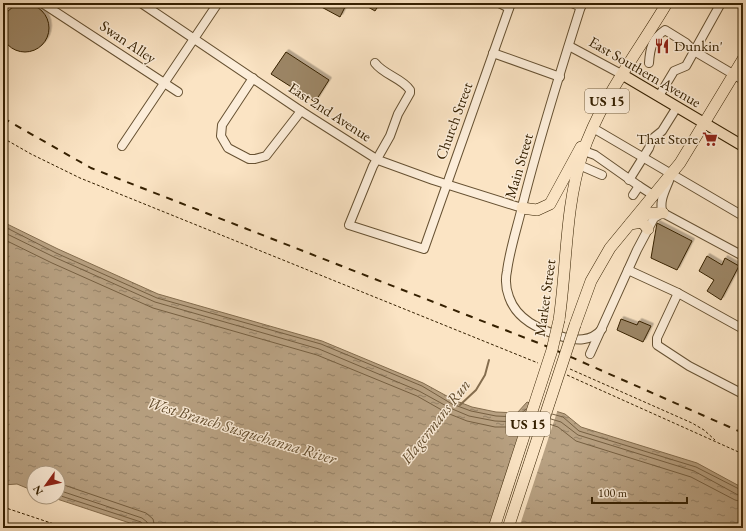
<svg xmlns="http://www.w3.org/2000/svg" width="746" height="531" font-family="'EB Garamond',serif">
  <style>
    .water { fill: url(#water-ripples); stroke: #846d4e }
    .pier { fill: #fbe4c4 }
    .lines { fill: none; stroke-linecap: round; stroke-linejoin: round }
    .shore { stroke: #766042; stroke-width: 1 }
    .stream { stroke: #846d4e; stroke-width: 2 }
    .building { fill: #9c8666; stroke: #352001; filter: url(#shadow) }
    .minor-casing { stroke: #665132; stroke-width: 10 }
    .major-casing { stroke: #352001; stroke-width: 12 }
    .highway-casing { stroke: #352001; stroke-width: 12 }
    .path { stroke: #352001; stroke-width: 1; stroke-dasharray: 3 2; stroke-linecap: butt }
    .minor { stroke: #fcedd9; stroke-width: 8 }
    .major { stroke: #fbe4c4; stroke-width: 10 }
    .highway { stroke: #fbe4c4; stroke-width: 11 }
    .rail { stroke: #352001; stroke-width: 2; stroke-dasharray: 7 7; stroke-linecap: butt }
    .highway-bridge-casing { stroke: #352001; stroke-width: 12; stroke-linecap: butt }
    .highway-bridge { stroke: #fbe4c4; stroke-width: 11 }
    .labels { text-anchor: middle; stroke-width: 3; stroke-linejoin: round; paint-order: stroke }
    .shield { fill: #fcedd9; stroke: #715e42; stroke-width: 1 }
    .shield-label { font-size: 14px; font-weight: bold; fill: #352001 }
    .street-label { font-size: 15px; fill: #352001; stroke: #fcedd9 }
    .poi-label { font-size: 15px; fill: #352001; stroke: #fcedd9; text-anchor: start }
    .water-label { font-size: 16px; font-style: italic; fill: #634d2e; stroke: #fcedd9 }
  </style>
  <defs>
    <pattern id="water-ripples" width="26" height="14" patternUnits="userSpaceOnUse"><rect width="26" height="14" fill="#b8a182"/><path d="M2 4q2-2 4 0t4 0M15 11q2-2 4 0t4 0" fill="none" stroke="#968368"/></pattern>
    <filter id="shadow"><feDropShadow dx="2.5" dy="-2.5" stdDeviation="0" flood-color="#0004"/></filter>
  </defs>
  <rect width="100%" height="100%" fill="#fbe4c4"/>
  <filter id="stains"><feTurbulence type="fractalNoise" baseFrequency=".005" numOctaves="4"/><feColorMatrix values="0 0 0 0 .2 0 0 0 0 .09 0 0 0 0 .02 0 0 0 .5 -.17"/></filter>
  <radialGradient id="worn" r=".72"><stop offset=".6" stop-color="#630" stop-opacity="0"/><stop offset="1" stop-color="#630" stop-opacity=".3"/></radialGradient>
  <polygon class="water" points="3,222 58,249 158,294 322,341 423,383 454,400 472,407 496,412 517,413 527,402 565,414 581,427 697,463 743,488 743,528 145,528 51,497 58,497 58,473 34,473 34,491 17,484 3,485"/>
  <polygon class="pier" points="530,400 558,409 519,528 488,528"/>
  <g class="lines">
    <g class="shore">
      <polyline points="3,226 56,253 157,298 321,344 422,386 452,404 471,411 496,416 517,417 526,409"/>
      <polyline points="3,232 54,257 155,302 319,349 419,391 450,408 469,416 495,421 517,422 522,420"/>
      <polyline points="3,239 52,263 153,308 317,355 417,396 447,413 467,421 495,427 520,427"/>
      <polyline points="552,414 563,417 579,431 696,467 743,491"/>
      <polyline points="551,419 561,422 578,435 694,471 738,495 743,496"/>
      <polyline points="549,424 558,427 576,441 691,477 735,500 743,502"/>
      <polyline points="58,483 146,513 153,519 155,528"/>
      <polyline points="58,490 142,518 147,522 149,528"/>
      <polyline points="58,495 141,522 144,528"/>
    </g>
    <polyline class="stream" points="460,405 476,390 485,375 489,360"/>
  </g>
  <g class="building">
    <polygon points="314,3 347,3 340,17"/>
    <polygon points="361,3 380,3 375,11"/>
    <circle cx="25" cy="28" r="24"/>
    <polygon points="286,52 329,80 315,102 271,74"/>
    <polygon points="657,223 692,241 677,270 651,258"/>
    <polygon points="707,256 722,265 725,258 739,266 721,300 707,291 714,280 699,271"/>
    <polygon points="621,319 637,325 639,321 651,326 643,342 617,330"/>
  </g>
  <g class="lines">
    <g class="minor-casing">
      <g id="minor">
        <polyline points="42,3 178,92"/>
        <polyline points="141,3 301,111 378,160 433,180 522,208"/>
        <polyline points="499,3 509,8"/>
        <polyline points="572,3 581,7"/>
        <path d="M582,3C561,69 540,136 523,203C518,225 510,248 507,271C505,280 506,289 509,297C517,320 539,329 560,336C576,341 591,342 602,329"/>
        <polyline points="569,46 623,75"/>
        <polyline points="493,53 560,77"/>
        <path d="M375,63C384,75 402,78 410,90V93L398,114L390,136L373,166L349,225L424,249L511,3"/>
        <path d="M649,63C650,48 652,39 665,30L686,43L694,51L743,80"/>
        <polyline points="253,78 222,125 221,136 228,148 249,159 255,159 266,156 301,111"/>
        <polyline points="659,96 674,71 686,66 721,3"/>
        <polyline points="593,128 743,216"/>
        <polyline points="122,146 218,3"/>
        <polyline points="584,151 595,155 639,186"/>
        <polyline points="579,165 602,175"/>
        <polyline points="629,180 649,148 652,139 662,131 677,107"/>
        <polyline points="633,195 639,186 653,195"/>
        <polyline points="663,213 743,256"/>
        <path d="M663,213C658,202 666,189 670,178"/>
        <polyline points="628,270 678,293 743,329"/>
        <polyline points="678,293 657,338 657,345 689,366 743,394"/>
        <polyline points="590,354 637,250 654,218 662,213"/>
      </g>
    </g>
    <g class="major-casing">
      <polyline id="major" points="623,75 743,146"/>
    </g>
    <g class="highway-casing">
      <g id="highway">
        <polyline points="522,208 537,210 550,204 581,147"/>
        <polyline points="635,220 650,213 663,213"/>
        <polyline points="630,224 642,222 648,229"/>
        <path d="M559,320C567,265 565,208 582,155C600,100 638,52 667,3"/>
        <polyline points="575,325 591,281 610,248 680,163 743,59"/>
      </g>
    </g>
    <g class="path">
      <polyline points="3,138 31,154 80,178 538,363"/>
      <polyline points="570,369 692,423 704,430 715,440"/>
      <polyline points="567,375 743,454"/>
      <polyline points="3,507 66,528"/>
    </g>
    <use href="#minor" class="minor"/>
    <use href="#major" class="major"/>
    <use href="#highway" class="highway"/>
    <g class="rail">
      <polyline points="3,118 91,168 546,346 743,433"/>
      <polyline points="3,528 4,528"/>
    </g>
    <g class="highway-bridge-casing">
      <g id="highway-bridge">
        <polyline points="494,528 552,350 559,320"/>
        <polyline points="508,528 575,325"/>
      </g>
    </g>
    <use href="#highway-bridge" class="highway-bridge"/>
  </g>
  <defs>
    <g id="restaurant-bare" transform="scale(1.2)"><path d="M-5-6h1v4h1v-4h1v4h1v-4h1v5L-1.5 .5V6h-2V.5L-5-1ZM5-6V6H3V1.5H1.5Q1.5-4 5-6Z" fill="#8f2418" stroke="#fcedd9" stroke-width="2.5" paint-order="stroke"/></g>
    <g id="supermarket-bare" transform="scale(1.2)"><path d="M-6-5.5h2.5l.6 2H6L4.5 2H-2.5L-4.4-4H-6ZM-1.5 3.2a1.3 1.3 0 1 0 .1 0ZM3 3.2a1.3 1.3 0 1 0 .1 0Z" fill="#8f2418" stroke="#fcedd9" stroke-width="2.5" paint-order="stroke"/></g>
  </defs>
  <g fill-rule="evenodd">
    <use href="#restaurant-bare" x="662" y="46"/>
    <use href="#supermarket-bare" x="710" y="139"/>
  </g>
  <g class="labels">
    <g class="shield">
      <rect x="585" y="89" width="44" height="24" rx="3"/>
      <rect x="506" y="412" width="44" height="24" rx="3"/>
    </g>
    <g class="shield-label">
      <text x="607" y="106">US 15</text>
      <text x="528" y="429">US 15</text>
    </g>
    <g class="street-label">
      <text transform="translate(128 42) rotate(34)" y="5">Swan Alley</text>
      <text transform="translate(645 72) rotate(30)" y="5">East Southern Avenue</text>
      <text transform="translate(330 112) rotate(33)" y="5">East 2nd Avenue</text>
      <text transform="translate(454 121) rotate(-70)" y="5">Church Street</text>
      <text transform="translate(519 166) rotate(-74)" y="5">Main Street</text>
      <text transform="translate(545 298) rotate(-82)" y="5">Market Street</text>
    </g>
    <g class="poi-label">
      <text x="674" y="51">Dunkin'</text>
      <text x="698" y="144" text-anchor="end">That Store</text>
    </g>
    <g class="water-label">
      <text transform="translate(435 421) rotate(-52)" y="6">Hagermans Run</text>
      <text transform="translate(242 430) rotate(17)" y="6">West Branch Susquehanna River</text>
    </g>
  </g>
  <rect width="746" height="531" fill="none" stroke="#fbe4c4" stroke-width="16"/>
  <rect x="4" y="4" width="738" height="523" fill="none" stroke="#352001" stroke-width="2"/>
  <rect x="8" y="8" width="730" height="515" fill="none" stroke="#352001"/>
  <g transform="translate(46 485) rotate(237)"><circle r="19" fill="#fcedd9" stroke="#ac9b83"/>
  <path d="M0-3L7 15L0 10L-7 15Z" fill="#8f2418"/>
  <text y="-6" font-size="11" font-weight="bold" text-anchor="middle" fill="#352001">N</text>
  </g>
  <path d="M592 497v6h95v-6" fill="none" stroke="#352001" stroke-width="2"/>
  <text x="598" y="497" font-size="12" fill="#352001" stroke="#fcedd9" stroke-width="3" paint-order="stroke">100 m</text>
  <rect width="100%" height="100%" filter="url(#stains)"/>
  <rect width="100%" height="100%" fill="url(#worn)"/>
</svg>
